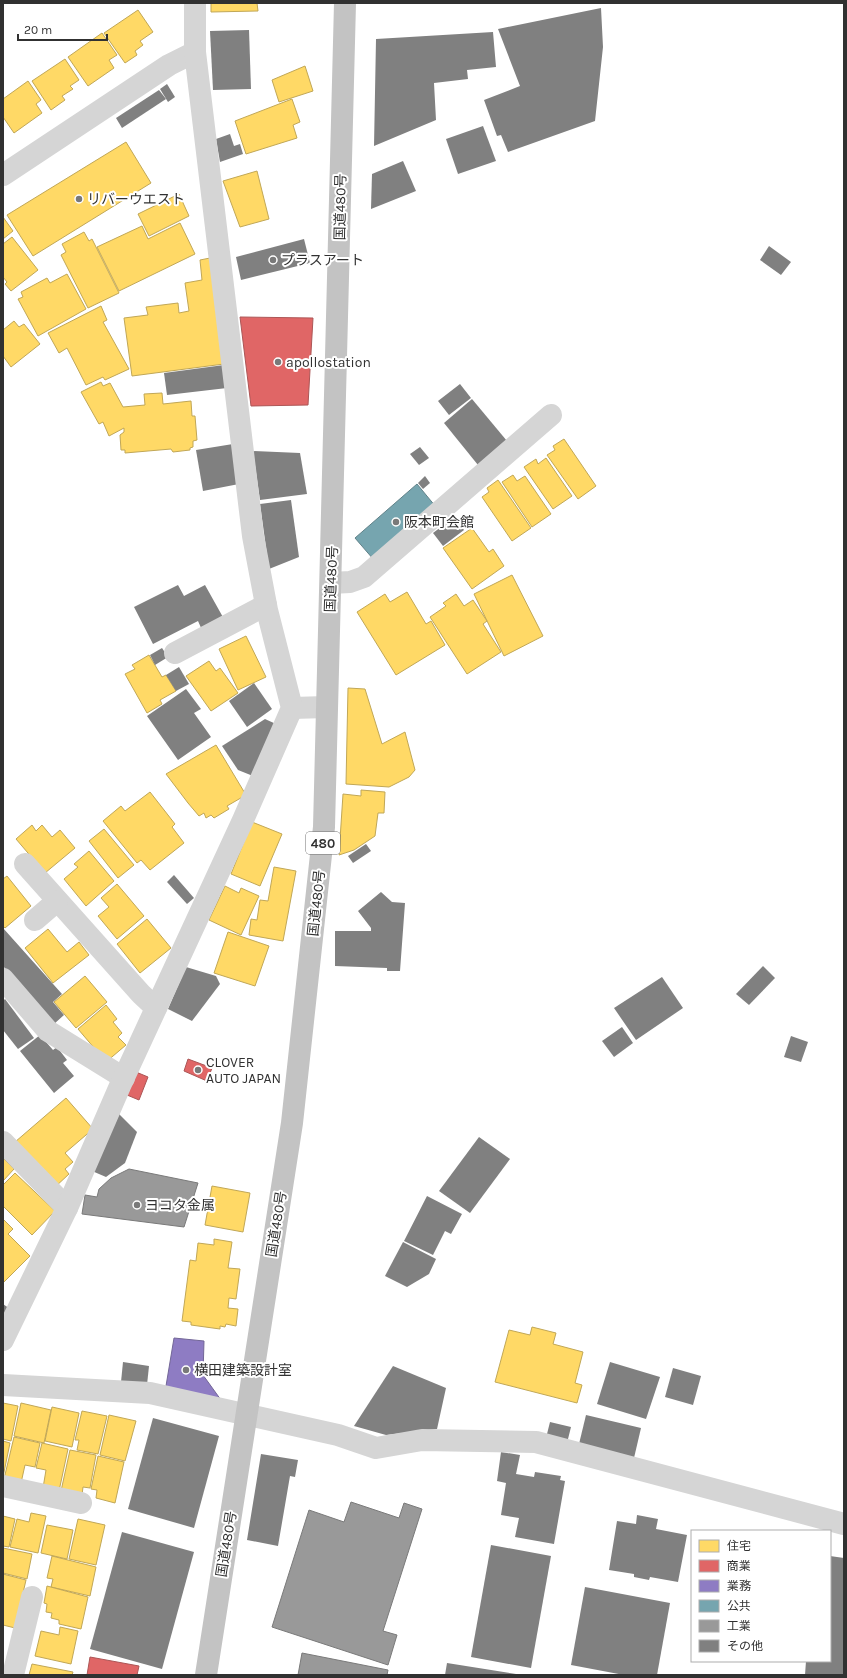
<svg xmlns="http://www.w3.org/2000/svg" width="847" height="1678" font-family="Karla,'Noto Sans JP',sans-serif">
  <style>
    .homes { fill: #ffd966; stroke: #c1a756 }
    .shops { fill: #e06666; stroke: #ac5656 }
    .offices { fill: #8e7cc3; stroke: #726697 }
    .public { fill: #76a5af; stroke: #618289 }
    .industry { fill: #999; stroke: #7a7a7a }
    .building { fill: #808080 }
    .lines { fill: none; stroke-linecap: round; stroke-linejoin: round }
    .street { stroke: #d5d5d5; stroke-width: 22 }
    .highway { stroke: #c3c3c3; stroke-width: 22 }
    .poi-dot { fill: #797979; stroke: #fff; stroke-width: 1.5 }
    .labels { text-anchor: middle; stroke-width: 4; stroke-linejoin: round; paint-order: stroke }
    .shield { fill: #fff; stroke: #6f6f6f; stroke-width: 1 }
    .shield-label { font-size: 13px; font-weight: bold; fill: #313131 }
    .poi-label { font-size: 14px; fill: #313131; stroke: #fff; text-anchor: start }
    .street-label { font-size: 14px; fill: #313131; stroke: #fff }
  </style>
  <rect width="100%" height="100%" fill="#fff"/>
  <g class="homes">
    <polygon points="211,3 257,3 258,11 211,12"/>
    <polygon points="138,10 153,32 140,41 143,45 135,51 137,55 125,63 104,33"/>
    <polygon points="102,33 117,55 109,60 114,68 88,86 68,57"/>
    <polygon points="65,59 79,80 70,86 73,89 62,96 65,100 51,110 32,81"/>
    <polygon points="305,66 313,91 279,102 272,80"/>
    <polygon points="28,81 41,100 36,104 42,113 14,133 3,117 3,99"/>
    <polygon points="292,99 300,122 293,125 297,138 246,154 235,121"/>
    <polygon points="126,142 151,183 33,256 7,215"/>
    <polygon points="257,171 269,219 240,227 223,181"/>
    <polygon points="179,194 189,216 149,236 138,214"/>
    <polygon points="3,217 13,231 3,239"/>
    <polygon points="180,223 195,254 119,291 97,247 142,226 148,239"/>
    <polygon points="84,232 89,241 92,239 119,293 88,308 61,255 66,252 62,244"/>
    <polygon points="12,237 38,270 11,291 5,284 7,282 3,277 3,244"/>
    <polygon points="210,258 224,364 132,376 124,318 148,315 146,307 178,303 179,313 189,311 185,283 202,280 200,260"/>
    <polygon points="67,274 86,309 38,336 18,299 23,297 21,292 47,278 50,283"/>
    <polygon points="101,306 107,320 103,322 129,369 105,380 103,377 86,385 67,348 59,353 48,333"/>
    <polygon points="14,321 19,327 24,324 40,344 11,367 3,356 3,330"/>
    <polygon points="101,382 103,386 110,383 123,407 145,405 144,394 162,393 163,404 191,401 192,416 195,416 197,440 193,441 193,447 190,448 190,450 173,452 171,449 125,453 125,450 121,450 120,435 124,432 124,428 109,436 103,422 99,424 81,392"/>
    <polygon points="564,439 596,486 578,499 547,455 555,450 553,446"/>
    <polygon points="546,458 572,496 553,509 524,467 536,459 538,464"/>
    <polygon points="513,475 517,481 525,476 551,514 532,527 502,482"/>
    <polygon points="498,480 531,528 512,541 482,497 489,492 487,488"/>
    <polygon points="472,528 489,552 493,549 504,566 472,589 443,548"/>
    <polygon points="512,575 543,636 504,656 474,594"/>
    <polygon points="407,592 426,624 431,621 445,645 396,675 357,612 385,594 390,602"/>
    <polygon points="456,594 464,606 473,600 487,621 483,624 501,652 467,674 430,617 446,606 443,603"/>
    <polygon points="246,636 266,677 238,690 219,649"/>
    <polygon points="149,655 162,677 166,675 176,691 160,700 162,704 147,713 125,674 135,669 132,665"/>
    <polygon points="209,661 216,671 220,668 238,693 211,711 186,676"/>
    <polygon points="348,688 365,689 382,744 405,732 415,770 409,777 389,787 346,784"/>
    <polygon points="216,745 246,795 227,806 229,809 214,818 211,815 206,818 204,813 199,816 188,803 166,774"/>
    <polygon points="361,790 385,792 384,813 378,813 375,836 354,850 339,855 343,794 361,796"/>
    <polygon points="150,792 175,824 172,827 184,843 150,870 141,860 137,863 103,821 121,806 125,811"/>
    <polygon points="252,822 282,834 260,886 231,874"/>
    <polygon points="32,825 36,831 42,825 52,837 60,830 75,848 45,873 16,839"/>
    <polygon points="104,829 134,865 118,878 89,841"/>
    <polygon points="89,851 114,881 86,906 64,879 78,867 74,864"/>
    <polygon points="274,867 296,871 283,941 249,935 251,919 257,920 260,900 268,901"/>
    <polygon points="7,876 31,906 5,928 3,926 3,879"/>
    <polygon points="117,884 144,916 117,939 98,916 109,907 101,898"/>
    <polygon points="225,886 239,893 241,888 259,896 241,935 209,920"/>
    <polygon points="147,919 171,948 140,973 117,944"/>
    <polygon points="48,929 67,952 79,942 89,955 53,983 25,948"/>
    <polygon points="228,932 269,946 255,986 214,973"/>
    <polygon points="85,976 107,1002 76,1028 54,1002"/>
    <polygon points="106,1005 117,1019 113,1022 122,1033 118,1037 126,1045 106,1062 78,1029"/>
    <polygon points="66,1098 93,1129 65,1153 73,1162 65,1169 69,1174 54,1188 15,1142"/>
    <polygon points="3,1158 14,1169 3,1181"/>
    <polygon points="15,1173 55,1211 32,1235 3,1206 3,1185"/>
    <polygon points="212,1186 250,1193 243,1232 205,1225"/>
    <polygon points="3,1219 13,1229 8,1234 30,1256 3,1283"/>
    <polygon points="214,1239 232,1242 228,1268 240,1269 236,1299 229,1298 228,1308 238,1309 236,1326 226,1324 225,1327 220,1326 220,1329 191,1325 191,1322 182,1321 190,1260 196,1261 198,1243 214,1245"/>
    <polygon points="532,1327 556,1333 553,1344 583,1352 575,1383 582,1385 577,1403 495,1382 509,1330 530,1335"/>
    <polygon points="3,1403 18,1406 11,1441 3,1439"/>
    <polygon points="21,1403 51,1410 44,1443 14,1436"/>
    <polygon points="52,1407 79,1413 72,1447 45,1441"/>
    <polygon points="82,1411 107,1416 98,1454 77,1450 79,1440 75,1440"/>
    <polygon points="109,1415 136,1421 125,1461 100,1455"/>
    <polygon points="14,1437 40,1443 35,1467 25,1465 21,1483 4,1479"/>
    <polygon points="3,1441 10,1443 3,1477"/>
    <polygon points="42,1443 68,1449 59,1491 43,1488 46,1470 36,1468"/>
    <polygon points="70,1450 96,1455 90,1488 83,1487 82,1495 61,1491"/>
    <polygon points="98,1456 124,1462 115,1503 96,1498 97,1490 91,1489"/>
    <polygon points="31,1513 46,1516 38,1553 10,1547 17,1519 29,1522"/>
    <polygon points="3,1516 15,1519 9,1547 3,1546"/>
    <polygon points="78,1519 105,1525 96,1565 69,1559"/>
    <polygon points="47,1525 73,1530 67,1559 41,1553"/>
    <polygon points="3,1548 32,1554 27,1579 3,1573"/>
    <polygon points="52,1556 96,1567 90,1596 51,1587 53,1579 47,1578"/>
    <polygon points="3,1574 26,1580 15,1628 3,1625"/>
    <polygon points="47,1586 88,1597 81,1629 59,1624 59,1620 51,1618 52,1613 46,1612 47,1604 44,1603"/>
    <polygon points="60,1627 78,1631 71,1664 35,1656 41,1631 59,1635"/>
    <polygon points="32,1664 73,1672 72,1675 29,1675"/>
  </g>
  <g class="shops">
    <polygon points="240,317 313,318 308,405 251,406"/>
    <polygon points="188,1059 212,1068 207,1081 184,1071"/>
    <polygon points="136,1072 148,1077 139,1100 127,1095"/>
    <polygon points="90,1657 139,1666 137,1675 87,1675"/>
  </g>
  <polygon class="offices" points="174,1338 204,1341 203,1375 221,1400 165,1392"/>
  <polygon class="public" points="417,484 436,507 374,560 355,538"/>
  <g class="industry">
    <polygon points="129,1169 198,1183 184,1227 82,1214 85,1195 97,1197 99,1189 111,1178"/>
    <polygon points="351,1502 399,1518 404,1503 422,1509 383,1631 397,1635 388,1665 272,1627 309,1510 344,1522"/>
    <polygon points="302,1653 388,1670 387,1675 298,1675"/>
  </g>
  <g class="building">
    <polygon points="601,8 603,47 595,121 508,152 501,135 497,136 484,100 520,86 498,29"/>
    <polygon points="249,30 251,89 213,90 210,31"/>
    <polygon points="493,32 496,67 467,70 468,79 434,83 436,120 374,146 376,39"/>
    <polygon points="167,84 175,97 168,102 160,89"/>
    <polygon points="159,90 166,99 122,128 116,118"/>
    <polygon points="483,126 496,161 458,174 446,139"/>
    <polygon points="230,134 234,146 240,144 243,154 220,162 216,139"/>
    <polygon points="403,161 416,191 371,209 372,174"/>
    <polygon points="304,239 310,263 241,280 236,257"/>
    <polygon points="769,246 791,262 781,275 760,260"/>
    <polygon points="224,365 227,388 167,395 164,373"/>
    <polygon points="460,384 471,398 449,415 438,401"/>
    <polygon points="472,399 507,441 478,465 444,423"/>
    <polygon points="233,444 239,484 203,491 196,450"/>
    <polygon points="420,447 429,458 419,465 410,454"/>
    <polygon points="253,451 300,453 307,494 260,500"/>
    <polygon points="425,476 430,483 423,489 418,483"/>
    <polygon points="291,500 299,557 269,569 260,504"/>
    <polygon points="454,517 464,530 443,546 433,533"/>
    <polygon points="178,585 184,596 205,585 224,619 202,630 198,621 153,644 134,607"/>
    <polygon points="162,648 168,657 155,665 150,655"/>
    <polygon points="179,667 189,684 176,691 166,675"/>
    <polygon points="254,683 272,709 247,727 229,701"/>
    <polygon points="186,689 201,709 194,713 211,737 178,760 147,716"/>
    <polygon points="265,719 276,724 253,776 238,770 222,746"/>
    <polygon points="366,844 371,851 353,863 348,856"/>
    <polygon points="174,875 194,898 187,904 167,882"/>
    <polygon points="381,892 392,902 405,903 400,971 387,971 387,968 335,966 335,931 371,931 371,928 358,911"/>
    <polygon points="3,928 62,994 53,1002 64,1015 54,1024 3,966"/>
    <polygon points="763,966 775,978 749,1005 736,994"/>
    <polygon points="186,967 216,976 220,984 192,1021 168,1009"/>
    <polygon points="662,977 683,1008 636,1040 614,1008"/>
    <polygon points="5,999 34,1038 18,1049 3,1030 3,1001"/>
    <polygon points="622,1027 633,1043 614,1057 602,1041"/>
    <polygon points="40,1035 53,1050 57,1047 67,1060 63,1063 74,1076 54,1093 20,1051"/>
    <polygon points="791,1036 808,1042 801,1062 784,1057"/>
    <polygon points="118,1113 137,1132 125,1163 106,1177 92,1171"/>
    <polygon points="479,1137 510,1159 470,1213 439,1191"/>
    <polygon points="427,1196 462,1214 451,1234 445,1231 433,1255 404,1241"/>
    <polygon points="403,1242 436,1259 429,1274 407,1287 385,1276"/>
    <polygon points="3,1304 10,1309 3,1323"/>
    <polygon points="123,1362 149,1366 147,1385 121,1382"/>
    <polygon points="610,1362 660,1377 646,1419 597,1404"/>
    <polygon points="393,1366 446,1388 437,1429 386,1435 354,1426"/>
    <polygon points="673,1368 701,1376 693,1405 665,1397"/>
    <polygon points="586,1415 641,1428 634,1458 579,1444"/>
    <polygon points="153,1418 219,1436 194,1528 128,1509"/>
    <polygon points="550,1422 571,1427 567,1443 546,1438"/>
    <polygon points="501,1452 520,1455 516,1474 534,1477 535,1472 561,1476 560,1480 565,1481 554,1544 515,1537 519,1518 501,1515 506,1483 497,1481"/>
    <polygon points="261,1454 298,1460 295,1477 290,1476 278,1546 247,1540"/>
    <polygon points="637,1515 658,1519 656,1529 687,1535 678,1582 650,1577 649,1580 634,1577 634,1574 609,1570 617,1521 636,1524"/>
    <polygon points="122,1532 194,1552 162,1669 90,1649"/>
    <polygon points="491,1545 551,1556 531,1668 471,1657"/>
    <polygon points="830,1556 844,1558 844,1675 805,1675 806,1661 830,1661"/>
    <polygon points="585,1587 670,1603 657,1675 624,1675 571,1665"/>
    <polygon points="447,1663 516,1674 516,1675 445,1675"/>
  </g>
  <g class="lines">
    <g class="street">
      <polyline points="3,175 169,65 195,52"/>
      <polyline points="331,583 350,582 364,577 551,415"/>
      <polyline points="175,653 266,605"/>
      <polyline points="292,708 327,707"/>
      <polyline points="25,864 141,994 156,1008"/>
      <polyline points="35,920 57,901"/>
      <polyline points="3,979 48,1031 124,1078"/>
      <polyline points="3,1142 67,1208"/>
      <polyline points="3,1340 67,1208 120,1086 243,820 292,708 267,610 253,536 195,52 195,3"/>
      <polyline points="3,1385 150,1393 338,1435 376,1448 422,1440 536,1442 844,1524"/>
      <polyline points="3,1486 81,1503"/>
      <polyline points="13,1675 32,1597"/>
    </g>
    <polyline class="highway" points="206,1675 292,1123 324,827 345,3"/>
  </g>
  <g class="poi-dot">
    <circle cx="79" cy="199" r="4"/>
    <circle cx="273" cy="260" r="4"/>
    <circle cx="278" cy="362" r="4"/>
    <circle cx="396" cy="522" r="4"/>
    <circle cx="198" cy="1070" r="4"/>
    <circle cx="137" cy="1205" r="4"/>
    <circle cx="186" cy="1370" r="4"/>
  </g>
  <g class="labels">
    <rect class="shield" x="306" y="832" width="34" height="22" rx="3"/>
    <g class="shield-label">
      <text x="323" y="848">480</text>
    </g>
    <g class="poi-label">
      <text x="87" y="204">リバーウエスト</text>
      <text x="281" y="265">プラスアート</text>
      <text x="286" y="367">apollostation</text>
      <text x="404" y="527">阪本町会館</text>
      <text x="206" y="1067">CLOVER<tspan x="206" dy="16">AUTO JAPAN</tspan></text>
      <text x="145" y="1210">ヨコタ金属</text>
      <text x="194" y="1375">横田建築設計室</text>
    </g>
    <g class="street-label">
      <text transform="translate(340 207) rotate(-89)" y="5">国道480号</text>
      <text transform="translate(331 579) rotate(-88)" y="5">国道480号</text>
      <text transform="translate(316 903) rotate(-84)" y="5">国道480号</text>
      <text transform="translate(276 1224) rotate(-81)" y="5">国道480号</text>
      <text transform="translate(226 1544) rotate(-81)" y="5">国道480号</text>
    </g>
  </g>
  <rect width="847" height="1678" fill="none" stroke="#313131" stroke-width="8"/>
  <rect x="691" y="1530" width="140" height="132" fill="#ffffff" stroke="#adadad"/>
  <rect x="699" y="1540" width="20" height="12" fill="#ffd966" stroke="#adadad"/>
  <text x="727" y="1550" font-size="12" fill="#313131">住宅</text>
  <rect x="699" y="1560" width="20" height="12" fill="#e06666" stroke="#adadad"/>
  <text x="727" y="1570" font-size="12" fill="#313131">商業</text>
  <rect x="699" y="1580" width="20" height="12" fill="#8e7cc3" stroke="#adadad"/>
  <text x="727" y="1590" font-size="12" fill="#313131">業務</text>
  <rect x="699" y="1600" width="20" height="12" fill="#76a5af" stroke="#adadad"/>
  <text x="727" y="1610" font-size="12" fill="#313131">公共</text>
  <rect x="699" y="1620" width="20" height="12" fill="#999999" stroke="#adadad"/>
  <text x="727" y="1630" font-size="12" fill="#313131">工業</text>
  <rect x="699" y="1640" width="20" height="12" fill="#808080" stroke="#adadad"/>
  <text x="727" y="1650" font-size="12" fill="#313131">その他</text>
  <path d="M18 34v6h89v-6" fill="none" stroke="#313131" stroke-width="2"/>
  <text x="24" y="34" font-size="12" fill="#313131" stroke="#ffffff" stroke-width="3" paint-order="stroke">20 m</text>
</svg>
